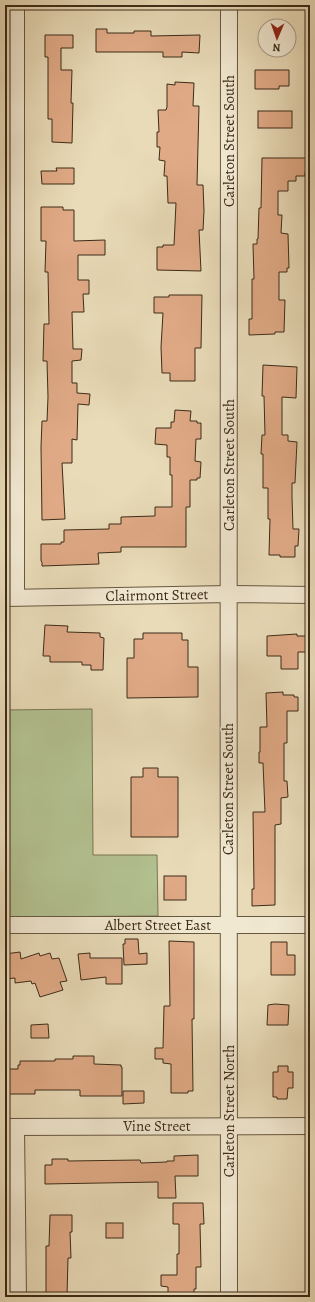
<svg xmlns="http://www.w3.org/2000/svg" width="315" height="1302" font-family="Alegreya,serif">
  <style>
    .green { fill: #b3c191; stroke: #787654 }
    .building { fill: #e0aa86; stroke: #3d2b18 }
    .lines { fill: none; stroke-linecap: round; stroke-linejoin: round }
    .minor-casing { stroke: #685740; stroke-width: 18 }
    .minor { stroke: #f1e8d1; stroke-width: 16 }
    .labels { text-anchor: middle; stroke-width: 3; stroke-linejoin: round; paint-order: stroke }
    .street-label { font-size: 15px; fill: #3d2b18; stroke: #f1e8d1 }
  </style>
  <rect width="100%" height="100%" fill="#e9dbb8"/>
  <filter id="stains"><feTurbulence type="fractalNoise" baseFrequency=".005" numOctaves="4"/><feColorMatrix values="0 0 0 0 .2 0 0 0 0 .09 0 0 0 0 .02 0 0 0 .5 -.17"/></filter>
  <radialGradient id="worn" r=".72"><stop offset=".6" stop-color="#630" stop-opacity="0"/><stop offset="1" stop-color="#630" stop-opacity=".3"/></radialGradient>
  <polygon class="green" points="92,709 93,855 157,855 158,916 5,917 5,710"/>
  <g class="building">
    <polygon points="96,29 107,29 107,33 134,33 134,31 151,31 151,36 200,35 199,53 182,52 182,57 163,57 163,52 96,52"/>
    <polygon points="45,35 73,35 73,48 61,48 61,70 72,70 71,103 73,103 72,143 52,142 52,119 48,119 48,57 45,57"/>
    <polygon points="255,70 289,70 289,86 279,86 279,89 255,89"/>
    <polygon points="175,82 194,83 193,106 199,106 197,185 203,185 204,211 203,230 199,230 201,271 157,270 157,247 163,247 163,245 174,245 176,203 168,203 167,176 164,176 165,161 159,160 160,147 157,147 157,132 159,132 158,110 166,110 167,107 167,84 175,85"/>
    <rect x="258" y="111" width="34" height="17"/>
    <polygon points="262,158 308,158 308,173 305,172 305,176 296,176 296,181 288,181 288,191 278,191 278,215 282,215 281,233 288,234 289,268 287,268 287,272 279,272 279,300 285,300 284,332 275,332 275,334 249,335 249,319 252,319 252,279 254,279 253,244 257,244 257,239 258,239 259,208 261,208"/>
    <polygon points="56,168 74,168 74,184 42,184 41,171 57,171"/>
    <polygon points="41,207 63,207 63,210 74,210 74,241 105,240 105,255 78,255 78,280 89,280 89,294 83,294 84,312 72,312 73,349 82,349 81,360 72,361 72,383 77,383 77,393 90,394 89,405 78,404 77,440 72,439 72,463 62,463 65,519 42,520 41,447 42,421 47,421 48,397 47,361 43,361 44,324 49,324 48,272 45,272 46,241 41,241"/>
    <polygon points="169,295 202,295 201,348 195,348 195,381 170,381 170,373 162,373 161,347 163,313 154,313 154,297 169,297"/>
    <polygon points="263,365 297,367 296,398 282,397 282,435 288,435 288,441 297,442 295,483 292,483 292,497 293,529 299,529 298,546 295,546 295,557 280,557 280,555 269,555 270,519 268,519 268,488 263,488 263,454 261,454 262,435 265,435 264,396 262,396"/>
    <polygon points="175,410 191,411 190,421 197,421 197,423 201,423 201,439 196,439 195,461 201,462 200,478 197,478 197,480 190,480 190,507 186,507 186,547 121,547 121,552 98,553 99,564 42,566 42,562 41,561 41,544 61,544 61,542 64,542 64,530 109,529 109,524 121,524 121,517 155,516 155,507 172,507 172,475 170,475 170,457 167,457 167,445 155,444 156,428 171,428 171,422 174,422"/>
    <polygon points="45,625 68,626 67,632 100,633 100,637 104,638 103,670 91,670 91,665 82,665 82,662 50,662 50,656 43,656"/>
    <polygon points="143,633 182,633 182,640 188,640 188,667 198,667 198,697 127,698 127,658 134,658 134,639 143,639"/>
    <polygon points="297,634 297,636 310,636 310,652 298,652 298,669 281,669 281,656 267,656 267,636"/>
    <polygon points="283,692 283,695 294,695 294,697 298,697 298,711 287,711 287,743 284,743 284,781 287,781 288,797 281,798 281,824 275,825 275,905 252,906 252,889 254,889 253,812 265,812 263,763 259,763 259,752 260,752 260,727 267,727 266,693"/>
    <polygon points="143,768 158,768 158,777 178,777 178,837 131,837 131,777 143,777"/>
    <rect x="164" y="876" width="22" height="24"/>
    <polygon points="125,939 138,939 139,954 147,953 147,964 124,965 123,944 125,944"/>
    <polygon points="169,941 194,942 194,1019 192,1019 193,1091 188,1091 188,1093 171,1093 171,1064 163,1063 163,1059 155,1059 155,1048 163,1048 164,1006 170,1006"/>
    <polygon points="271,942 287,942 287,955 295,955 295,975 271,975"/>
    <polygon points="20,952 21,959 39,953 40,956 50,953 52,959 59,958 67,981 60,982 63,990 40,997 35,983 32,984 31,981 15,983 15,978 5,979 5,954"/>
    <polygon points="90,953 90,958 122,958 122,984 106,984 106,977 81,980 78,954"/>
    <polygon points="275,1004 289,1005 288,1025 267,1025 268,1005"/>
    <polygon points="48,1024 49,1038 31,1038 31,1025"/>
    <polygon points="73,1056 94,1056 94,1064 121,1065 121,1067 122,1067 122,1096 80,1096 80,1090 35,1090 35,1094 5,1094 5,1069 18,1069 18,1065 20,1065 20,1061 55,1061 55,1059 73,1059"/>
    <polygon points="278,1066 288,1066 288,1072 293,1072 293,1088 288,1088 287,1099 277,1099 277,1097 273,1097 273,1072 278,1072"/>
    <polygon points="123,1091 144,1091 144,1103 123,1104"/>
    <polygon points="198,1155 198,1176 175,1176 176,1198 158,1198 158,1182 45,1184 45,1165 52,1165 52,1159 68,1159 68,1161 140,1160 141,1163 167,1162 167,1161 174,1161 174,1156"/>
    <polygon points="173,1203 203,1203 204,1224 200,1224 201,1267 196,1267 196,1289 194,1289 194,1297 168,1297 168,1287 161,1286 161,1275 177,1275 177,1254 179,1254 179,1224 173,1224"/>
    <polygon points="50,1215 72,1215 72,1232 70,1232 71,1258 68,1258 67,1297 46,1297 46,1246 49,1246"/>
    <rect x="106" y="1223" width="17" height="15"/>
  </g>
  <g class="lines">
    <g class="minor-casing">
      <g id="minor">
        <polyline points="16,5 16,597"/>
        <path d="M229,5C229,436 228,866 229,1297"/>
        <polyline points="5,598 229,594 310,595"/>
        <polyline points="5,925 310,925"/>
        <polyline points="5,1127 310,1126"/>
        <polyline points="16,1127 18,1297"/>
      </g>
    </g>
    <use href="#minor" class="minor"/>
  </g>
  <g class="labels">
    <g class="street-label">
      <text transform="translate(229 141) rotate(-90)" y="5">Carleton Street South</text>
      <text transform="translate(229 465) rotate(-90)" y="5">Carleton Street South</text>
      <text transform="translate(157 595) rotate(-1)" y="5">Clairmont Street</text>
      <text transform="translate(228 789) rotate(-90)" y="5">Carleton Street South</text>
      <text x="158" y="930">Albert Street East</text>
      <text transform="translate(229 1111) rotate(-90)" y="5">Carleton Street North</text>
      <text x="157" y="1131">Vine Street</text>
    </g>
  </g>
  <rect width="315" height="1302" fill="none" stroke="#e9dbb8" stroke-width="20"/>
  <rect x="6" y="6" width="303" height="1290" fill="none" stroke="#3d2b18" stroke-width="2"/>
  <rect x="10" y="10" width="295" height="1282" fill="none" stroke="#3d2b18"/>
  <g transform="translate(277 38) rotate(182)"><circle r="19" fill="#f1e8d1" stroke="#a99c87"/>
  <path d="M0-3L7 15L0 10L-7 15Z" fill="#8f2418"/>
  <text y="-6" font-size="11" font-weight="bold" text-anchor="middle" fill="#3d2b18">N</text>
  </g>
  <rect width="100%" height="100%" filter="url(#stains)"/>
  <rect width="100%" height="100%" fill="url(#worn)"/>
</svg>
